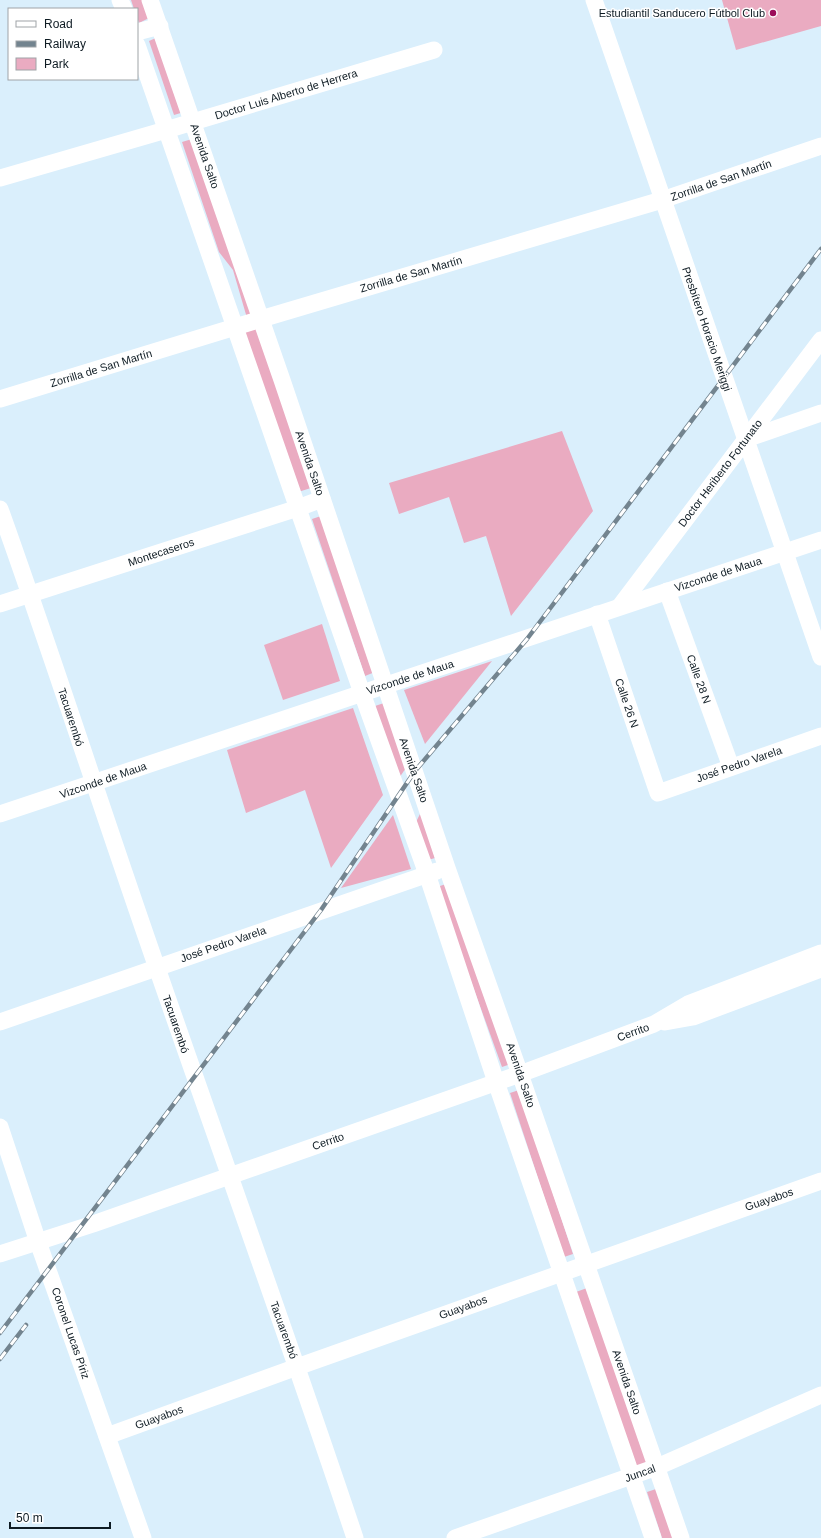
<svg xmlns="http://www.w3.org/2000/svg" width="821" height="1538" font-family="Helvetica,sans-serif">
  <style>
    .green { fill: #eaabc1 }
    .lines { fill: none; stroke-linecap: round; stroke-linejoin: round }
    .minor { stroke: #fff; stroke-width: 17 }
    .rail-casing { stroke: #73848f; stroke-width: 4.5 }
    .rail { stroke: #fff; stroke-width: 3; stroke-dasharray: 9; stroke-linecap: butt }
    .poi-dot { fill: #9c0c5a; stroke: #fff; stroke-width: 1.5 }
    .labels { text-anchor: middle; stroke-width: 3; stroke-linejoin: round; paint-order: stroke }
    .poi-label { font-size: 11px; fill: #0e1b23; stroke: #fff; text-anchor: end }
    .street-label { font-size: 11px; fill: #0e1b23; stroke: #fff }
  </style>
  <rect width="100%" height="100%" fill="#daeffc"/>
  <g class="green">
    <polygon points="131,0 142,0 149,18 139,23 137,16 137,9 134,9"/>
    <polygon points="722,0 821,0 821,26 736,50"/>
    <polygon points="158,37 184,112 174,115 149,41"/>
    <polygon points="192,139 254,315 247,318 233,270 219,252 182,142"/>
    <polygon points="258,328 311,488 298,492 243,333"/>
    <polygon points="562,431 593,511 511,616 486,536 464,543 449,497 399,514 389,483"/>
    <polygon points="321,516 375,672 365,676 312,519"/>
    <polygon points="322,624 340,681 283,700 264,645"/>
    <polygon points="492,661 425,744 404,690"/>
    <polygon points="384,703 406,768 399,778 375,706"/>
    <polygon points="353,708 383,795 331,868 305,790 246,813 227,750"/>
    <polygon points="421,812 435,858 428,860 416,822"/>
    <polygon points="393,815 411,869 341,888"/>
    <polygon points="446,884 511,1064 502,1067 437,887"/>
    <polygon points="519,1090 573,1254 564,1257 510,1093"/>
    <polygon points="587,1288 647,1463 636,1467 576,1292"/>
    <polygon points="656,1489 673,1538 662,1538 647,1492"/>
  </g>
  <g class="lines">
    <g class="minor">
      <polyline points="120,0 124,9"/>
      <polyline points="150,0 282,380 447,868 520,1074 681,1538"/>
      <polyline points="594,0 821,657"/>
      <polyline points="137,32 160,26"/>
      <polyline points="137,45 362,693 427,874 496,1082 653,1538"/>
      <polyline points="0,178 166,130 434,50"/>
      <polyline points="0,399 261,319 662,200 821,146"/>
      <polyline points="746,439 821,413"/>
      <path d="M0,509C54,660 103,813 156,965C222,1156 291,1346 355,1538"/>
      <polyline points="667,591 731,767"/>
      <polyline points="0,604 298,508 322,499"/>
      <polyline points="620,606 821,340"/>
      <polyline points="597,614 658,793 821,736"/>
      <polyline points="0,814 821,540"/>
      <polyline points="0,1022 437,871"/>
      <polyline points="665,1022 693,1017 821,969"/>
      <polyline points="0,1127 38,1242 143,1538"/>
      <polyline points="0,1254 93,1224 520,1074 654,1024 688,1004 821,953"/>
      <polyline points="107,1436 297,1367 821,1181"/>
      <polyline points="455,1538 657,1467 821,1395"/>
    </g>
    <g class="rail-casing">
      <g id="rail">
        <polyline points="0,1333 321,910 415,771 527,639 821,249"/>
        <polyline points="0,1359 26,1325"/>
      </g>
    </g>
    <use href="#rail" class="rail"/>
  </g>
  <circle class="poi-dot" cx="773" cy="13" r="4"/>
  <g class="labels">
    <g class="poi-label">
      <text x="765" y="17">Estudiantil Sanducero Fútbol Club</text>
    </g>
    <g class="street-label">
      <text transform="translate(286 94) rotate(-17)" y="4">Doctor Luis Alberto de Herrera</text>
      <text transform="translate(205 156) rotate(71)" y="4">Avenida Salto</text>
      <text transform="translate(721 180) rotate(-19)" y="4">Zorrilla de San Martín</text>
      <text transform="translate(411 274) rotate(-16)" y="4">Zorrilla de San Martín</text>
      <text transform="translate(707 329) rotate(71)" y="4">Presbítero Horacio Meriggi</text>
      <text transform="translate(101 368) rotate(-17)" y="4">Zorrilla de San Martín</text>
      <text transform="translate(310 463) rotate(71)" y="4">Avenida Salto</text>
      <text transform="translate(720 473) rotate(-53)" y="4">Doctor Heriberto Fortunato</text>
      <text transform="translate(161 552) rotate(-18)" y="4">Montecaseros</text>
      <text transform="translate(718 574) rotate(-18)" y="4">Vizconde de Maua</text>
      <text transform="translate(410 677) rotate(-18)" y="4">Vizconde de Maua</text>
      <text transform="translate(699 679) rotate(70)" y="4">Calle 28 N</text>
      <text transform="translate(627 703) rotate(71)" y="4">Calle 26 N</text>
      <text transform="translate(71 717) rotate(72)" y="4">Tacuarembó</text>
      <text transform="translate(739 764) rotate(-19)" y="4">José Pedro Varela</text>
      <text transform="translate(414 770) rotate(71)" y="4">Avenida Salto</text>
      <text transform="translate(103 780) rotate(-19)" y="4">Vizconde de Maua</text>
      <text transform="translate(223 944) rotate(-19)" y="4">José Pedro Varela</text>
      <text transform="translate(176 1024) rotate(71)" y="4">Tacuarembó</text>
      <text transform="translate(633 1032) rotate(-20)" y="4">Cerrito</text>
      <text transform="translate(521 1075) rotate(71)" y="4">Avenida Salto</text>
      <text transform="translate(328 1141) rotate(-19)" y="4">Cerrito</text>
      <text transform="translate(769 1199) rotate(-19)" y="4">Guayabos</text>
      <text transform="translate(463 1307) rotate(-20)" y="4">Guayabos</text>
      <text transform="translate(284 1330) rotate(70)" y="4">Tacuarembó</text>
      <text transform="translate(71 1333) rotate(71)" y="4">Coronel Lucas Píriz</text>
      <text transform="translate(627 1382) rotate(71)" y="4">Avenida Salto</text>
      <text transform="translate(159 1417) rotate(-20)" y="4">Guayabos</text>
      <text transform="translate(640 1473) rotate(-20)" y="4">Juncal</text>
    </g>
  </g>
  <rect x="8" y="8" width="130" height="72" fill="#ffffff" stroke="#9fa4a7"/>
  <rect x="16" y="21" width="20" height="6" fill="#ffffff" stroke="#9fa4a7"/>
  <text x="44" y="28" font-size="12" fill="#0e1b23">Road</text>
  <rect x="16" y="41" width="20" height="6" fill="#73848f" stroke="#9fa4a7"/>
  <text x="44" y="48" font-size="12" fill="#0e1b23">Railway</text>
  <rect x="16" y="58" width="20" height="12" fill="#eaabc1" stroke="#9fa4a7"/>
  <text x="44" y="68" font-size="12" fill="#0e1b23">Park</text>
  <path d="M10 1522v6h100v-6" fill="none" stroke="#0e1b23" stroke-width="2"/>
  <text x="16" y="1522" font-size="12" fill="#0e1b23" stroke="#ffffff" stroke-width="3" paint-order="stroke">50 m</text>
</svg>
